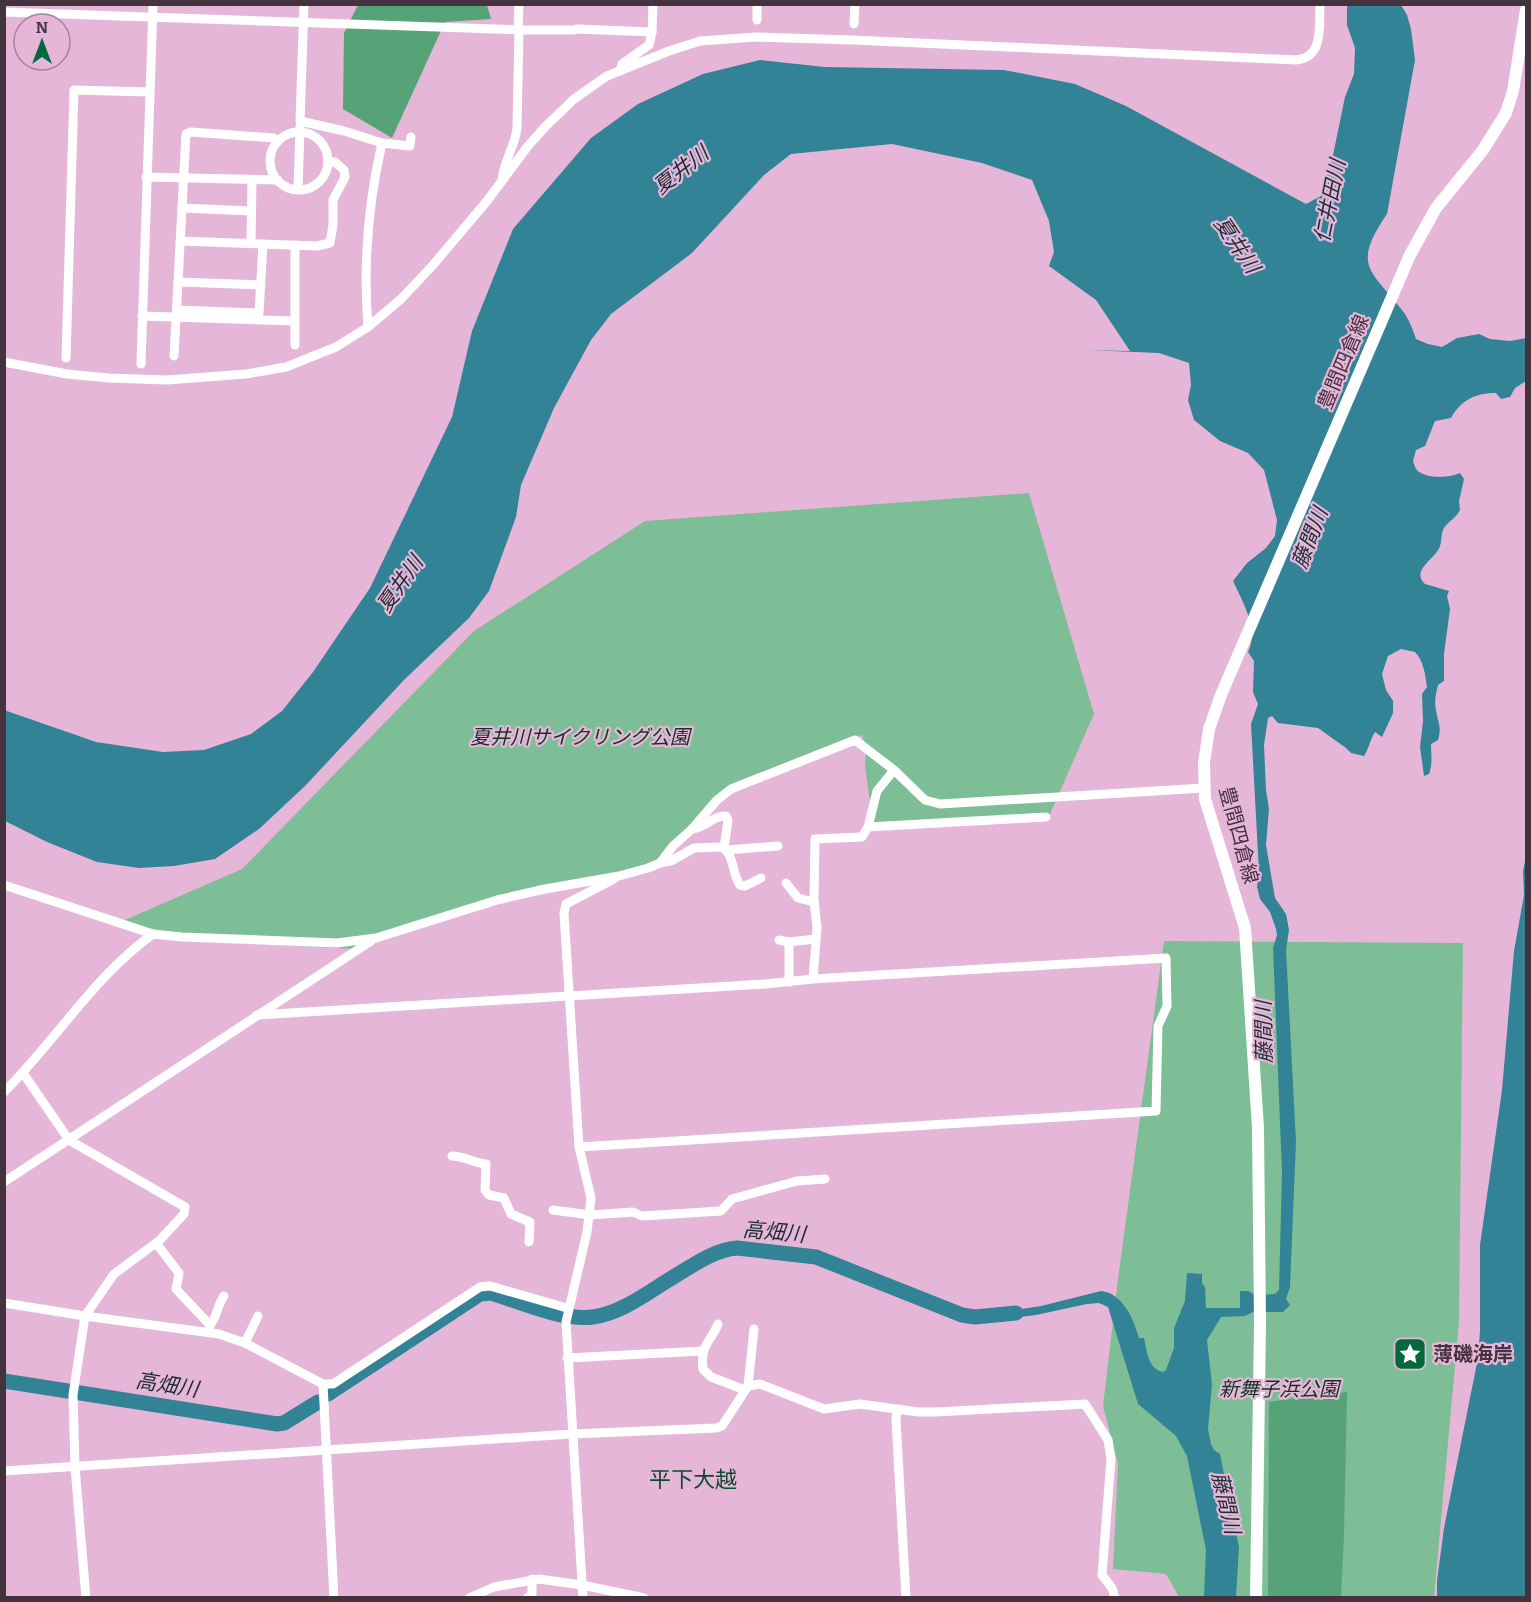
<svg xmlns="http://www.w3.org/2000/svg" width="1531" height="1602" font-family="Bitter,'Noto Sans JP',serif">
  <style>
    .green { fill: #7ebe96 }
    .forest { fill: #55a376 }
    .water { fill: #328396 }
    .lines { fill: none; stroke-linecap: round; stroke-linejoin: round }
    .river { stroke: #328396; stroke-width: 15 }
    .street { stroke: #fff; stroke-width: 9 }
    .secondary { stroke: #fff; stroke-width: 12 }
    .labels { text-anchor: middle; stroke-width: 4.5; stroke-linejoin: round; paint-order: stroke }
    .street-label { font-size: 20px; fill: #45323f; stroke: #e6b6d8 }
    .park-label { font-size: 20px; font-style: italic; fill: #123421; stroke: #e6b6d8 }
    .poi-label { font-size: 20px; font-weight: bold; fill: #45323f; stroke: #e6b6d8; text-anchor: start }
    .water-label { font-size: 21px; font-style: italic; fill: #1a2d32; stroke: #e6b6d8 }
    .quarter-label { font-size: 22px; fill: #0b4a2c; stroke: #e6b6d8 }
  </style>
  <rect width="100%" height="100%" fill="#e6b6d8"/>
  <g class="green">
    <polygon points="1029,493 1094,714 1050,814 865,824 870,802 865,766 866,749 862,735 731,789 663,863 499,901 356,949 179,940 118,923 242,869 474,631 645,521"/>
    <polygon points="1164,941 1463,943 1459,1322 1434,1597 1179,1597 1166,1574 1113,1569 1118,1464 1103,1406 1118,1279"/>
  </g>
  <g class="forest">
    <polygon points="358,5 487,5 491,19 445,22 392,138 343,109 344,33"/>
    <polygon points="1347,1392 1344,1534 1341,1597 1268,1597 1269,1402"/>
  </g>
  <g class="water">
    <path d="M1347,5H1401L1407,15L1411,29L1415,60L1387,214C1349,269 1374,271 1405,314C1410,322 1413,330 1416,339L1428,344L1442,347L1457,338L1479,334L1490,339L1510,341L1526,338V381L1515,388L1510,397L1501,399L1496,393C1476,393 1462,399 1451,418L1435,421L1425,446L1416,450L1413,461C1414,464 1415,468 1417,470C1425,479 1450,478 1460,473L1464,479L1459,501L1460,510C1456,518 1449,521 1444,528C1441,533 1442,540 1440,546C1436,559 1410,570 1425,584L1449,591L1447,596L1450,609L1444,654V681L1438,685C1436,693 1434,702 1436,710C1438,723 1442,726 1438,740L1431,744C1431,755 1433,763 1429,774L1424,776L1420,747L1423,721L1422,694L1427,687C1425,674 1424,662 1415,652L1401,649L1388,656L1382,674L1386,690L1393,701V713L1382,737L1375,732C1370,740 1369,748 1364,756L1351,753L1346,748L1318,728L1278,723L1272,716L1268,718L1264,745L1266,790L1269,809L1266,845L1275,898L1286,914L1289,930L1286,950L1296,1142L1290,1287L1286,1299L1290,1305L1283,1312H1253L1245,1316L1221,1317L1207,1340L1212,1384L1208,1429L1211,1444L1214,1450L1220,1454L1239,1547L1236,1597H1204L1206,1550L1187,1456L1176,1436L1138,1404L1108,1307L1099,1303L1087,1304L1036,1315L996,1320L994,1313L1041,1306L1101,1291C1123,1293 1134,1320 1139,1338H1144C1147,1351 1148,1369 1163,1372L1166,1370L1174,1348V1328L1185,1301L1187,1273L1202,1274V1283L1205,1287L1206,1308H1240V1291H1248L1255,1295L1275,1294L1279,1290L1282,1172L1273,948L1277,935L1276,929L1270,912L1260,899L1257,887L1259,872L1251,724L1258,704L1253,692L1254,661L1248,652C1259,630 1243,602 1233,581L1247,563L1266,548L1275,536L1277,520L1264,470L1248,453L1220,441L1194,420L1188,400L1191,385L1189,363L1159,353L1087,350L1130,351L1096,300L1049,266L1054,252L1049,221L1032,180L982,163L892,144L791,154L764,175L692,253L611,314L591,340L554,408L521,485L516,517L489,591L469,618L404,680L305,786L259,829L215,859L174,866L139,868L97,862L47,842L5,821L4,710L96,742L163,752L204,750L251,734L282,711L313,672L370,588L452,417L472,331L513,229L591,138L638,104L703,74L760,60L825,67L1004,70L1075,84L1126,106L1306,204L1321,196L1332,160L1345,97L1354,74L1355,48L1347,25Z"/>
    <polygon points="1526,857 1526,1597 1437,1597 1437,1581 1444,1528 1478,1358 1480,1331 1480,1245 1502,1090 1514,951 1524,895 1523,871"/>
  </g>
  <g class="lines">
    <g class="river">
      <polyline points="4,1381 277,1424 284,1423 318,1402"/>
      <path d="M328,1394L480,1294L491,1293C521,1302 562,1321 593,1317C623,1313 651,1290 675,1276C695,1264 714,1250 737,1248L816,1257L962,1315L975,1317L1016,1313"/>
    </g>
    <g class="street">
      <path d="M304,4L300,121L344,131L382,143C368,204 363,265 368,327"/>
      <polyline points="4,12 521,30 574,30 577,29 652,32"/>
      <polyline points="757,20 757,4"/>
      <polyline points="854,24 855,4"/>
      <polyline points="518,29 519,4"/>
      <polyline points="620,71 622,64 649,45 652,32 653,4"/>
      <circle cx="299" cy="161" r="29"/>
      <polyline points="382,143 410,146 411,137"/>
      <polyline points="146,177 278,180"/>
      <path d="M502,181C503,162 515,147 517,128L519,29"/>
      <polyline points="298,189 300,126"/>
      <polyline points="182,208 251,211"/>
      <polyline points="180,241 317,246 330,243 333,225 333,200 345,177 344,170 335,162 328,162"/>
      <polyline points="251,243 252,180"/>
      <polyline points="179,282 261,285"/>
      <polyline points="177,310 259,313 263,244"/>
      <polyline points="142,316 294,321"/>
      <polyline points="295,345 295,245"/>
      <polyline points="174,356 186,134 191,132 274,138 278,141"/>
      <polyline points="66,358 74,90 149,92"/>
      <path d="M4,362L67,374L109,378L167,380L246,374L286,367L336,347L368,327L401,299L433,265L487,201L528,146L545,127L574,99L607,76L669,51L700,41L756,37L853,40L1296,60C1324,58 1319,26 1320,4"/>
      <polyline points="141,364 153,4"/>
      <polyline points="868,827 1046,817"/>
      <path d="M692,829C706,828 713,815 726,816L728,820L724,848"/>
      <polyline points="727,850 778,846"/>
      <path d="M660,863L671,861L694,848L721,847C734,852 732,874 740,885L745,886L761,878"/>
      <polyline points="786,883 798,898 814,902"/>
      <polyline points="4,885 153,934 182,937 337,943 376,938 497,900 545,889 619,876 648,868 660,863 673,846 692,829 717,800 731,789 855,740 894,770 925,800 940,804 1204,788"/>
      <polyline points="779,940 789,942 816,939"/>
      <polyline points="789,982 789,942"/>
      <polyline points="257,1015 765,984 813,979 817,928 814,899 815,839 862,837 868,827 877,791 894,770"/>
      <polyline points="23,1073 69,1140 185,1207 184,1214 160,1240 114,1274 85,1316 73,1395 75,1467 86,1598"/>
      <path d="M4,1092C55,1042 94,976 153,934"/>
      <polyline points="579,1147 1156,1111 1158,1026 1167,1006 1166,958 813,979"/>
      <path d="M452,1156C465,1156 472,1163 486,1164L485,1190L489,1195L504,1198L511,1214L530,1222L529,1242"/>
      <polyline points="4,1182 371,941"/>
      <polyline points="553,1210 590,1215 633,1212 642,1216 721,1211 732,1199 797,1181 825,1179"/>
      <polyline points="156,1243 179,1273 176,1289 210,1325 209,1332"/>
      <polyline points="4,1303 85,1316 219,1334 245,1343 323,1384"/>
      <path d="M718,1324C711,1342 700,1344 703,1369L711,1377L745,1390"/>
      <path d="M210,1325C217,1318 217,1305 224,1296"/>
      <polyline points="245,1343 258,1316"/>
      <polyline points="567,1358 703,1351"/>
      <polyline points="748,1386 754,1329"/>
      <polyline points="897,1409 896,1420 906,1598"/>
      <polyline points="4,1471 572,1434 716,1428 722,1426 748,1386 760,1384 824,1409 860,1404 918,1412 936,1412 1085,1404 1108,1440 1111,1459 1102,1575 1112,1588 1115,1598"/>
      <polyline points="334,1598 323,1384 333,1384 480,1287 490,1286 567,1308"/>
      <polyline points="469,1598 494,1587 539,1579 582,1585 644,1598"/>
      <polyline points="527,1598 532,1594 532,1579"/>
      <polyline points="583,1598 566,1322 587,1232 591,1198 579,1147 564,913 566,904 614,879"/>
    </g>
    <polyline class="secondary" points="1256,1598 1260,1323 1258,1128 1245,928 1205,799 1204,763 1209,729 1221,695 1410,255 1436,208 1483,150 1506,113 1513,91 1526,10"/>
  </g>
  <defs>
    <g id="sight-square" transform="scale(1.725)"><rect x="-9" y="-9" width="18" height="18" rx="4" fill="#04683d" stroke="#e6b6d8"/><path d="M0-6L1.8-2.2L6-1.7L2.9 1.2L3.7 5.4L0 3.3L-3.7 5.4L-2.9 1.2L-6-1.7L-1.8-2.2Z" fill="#fff"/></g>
  </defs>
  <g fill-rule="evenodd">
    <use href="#sight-square" x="1410" y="1354"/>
  </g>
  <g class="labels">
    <g class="street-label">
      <text transform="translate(1343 362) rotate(-67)" y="7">豊間四倉線</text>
      <text transform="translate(1239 835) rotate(75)" y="7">豊間四倉線</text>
    </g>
    <g class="park-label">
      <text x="580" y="744">夏井川サイクリング公園</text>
      <text x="1279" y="1396">新舞子浜公園</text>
    </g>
    <g class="poi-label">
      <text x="1433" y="1361">薄磯海岸</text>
    </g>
    <g class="water-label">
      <text transform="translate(681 170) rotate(-38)" y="7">夏井川</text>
      <text transform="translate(1330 201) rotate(-79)" y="7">仁井田川</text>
      <text transform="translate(1237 245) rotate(56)" y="7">夏井川</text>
      <text transform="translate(1310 538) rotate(-69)" y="7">藤間川</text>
      <text transform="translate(400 584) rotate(-55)" y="7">夏井川</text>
      <text transform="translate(1264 1032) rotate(-91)" y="7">藤間川</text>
      <text transform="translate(774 1232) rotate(5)" y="7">高畑川</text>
      <text transform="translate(167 1385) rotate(9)" y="7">高畑川</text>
      <text transform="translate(1226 1503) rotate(77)" y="7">藤間川</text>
    </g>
    <g class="quarter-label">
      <text x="693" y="1487">平下大越</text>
    </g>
  </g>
  <rect width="1531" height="1602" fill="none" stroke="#45323f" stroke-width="12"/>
  <g transform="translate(42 42)"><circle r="28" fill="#e6b6d8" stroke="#a6819b" stroke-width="1.5"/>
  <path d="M0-4.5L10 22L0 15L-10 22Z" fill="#04683d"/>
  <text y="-9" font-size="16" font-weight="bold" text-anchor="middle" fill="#45323f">N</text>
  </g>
</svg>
